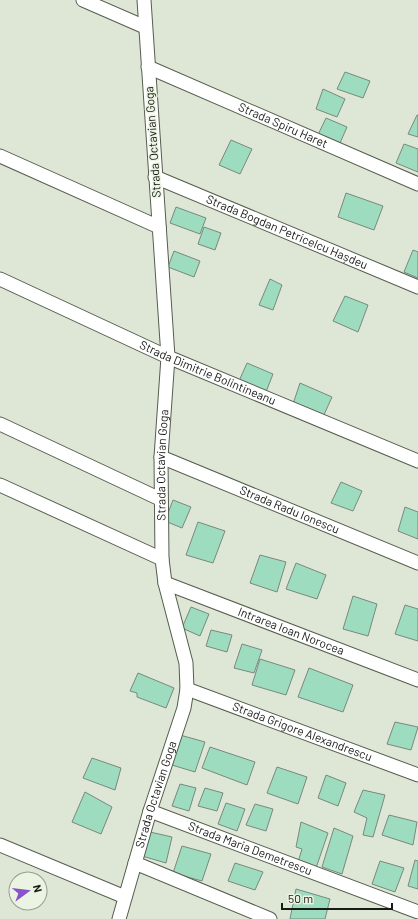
<svg xmlns="http://www.w3.org/2000/svg" width="418" height="919" font-family="Barlow,sans-serif">
  <style>
    .building { fill: #9ddcbe; stroke: #788980 }
    .lines { fill: none; stroke-linecap: round; stroke-linejoin: round }
    .street-casing { stroke: #565d4f; stroke-width: 15 }
    .street { stroke: #fff; stroke-width: 13 }
    .labels { text-anchor: middle; stroke-width: 3; stroke-linejoin: round; paint-order: stroke }
    .street-label { font-size: 12px; fill: #181b15; stroke: #ebf4e3 }
  </style>
  <rect width="100%" height="100%" fill="#dee7d6"/>
  <g class="building">
    <polygon points="345,72 370,81 363,98 337,89"/>
    <polygon points="323,89 345,99 337,117 316,109"/>
    <polygon points="417,115 418,115 418,137 408,134"/>
    <polygon points="326,118 347,127 337,150 315,141"/>
    <polygon points="231,140 252,149 240,174 219,165"/>
    <polygon points="404,144 418,149 418,172 396,163"/>
    <polygon points="346,193 383,206 374,230 338,217"/>
    <polygon points="176,207 206,218 200,234 170,223"/>
    <polygon points="204,227 221,233 215,250 198,244"/>
    <polygon points="413,250 418,252 418,278 404,272"/>
    <polygon points="174,251 200,261 194,277 168,267"/>
    <polygon points="270,279 282,285 273,310 259,305"/>
    <polygon points="345,296 368,305 358,332 333,321"/>
    <polygon points="247,363 273,374 266,392 239,381"/>
    <polygon points="300,383 332,397 323,417 293,404"/>
    <polygon points="341,482 362,491 353,511 331,503"/>
    <polygon points="173,500 191,507 182,528 165,521"/>
    <polygon points="405,507 418,512 418,539 398,531"/>
    <polygon points="198,522 225,531 213,563 186,555"/>
    <polygon points="260,555 286,562 277,592 250,583"/>
    <polygon points="296,563 326,575 317,599 286,589"/>
    <polygon points="353,596 377,604 368,636 343,629"/>
    <polygon points="405,605 418,609 418,641 395,634"/>
    <polygon points="191,607 209,614 200,636 182,628"/>
    <polygon points="211,630 232,635 227,652 206,646"/>
    <polygon points="242,644 262,650 254,673 234,668"/>
    <polygon points="260,659 295,670 286,695 252,685"/>
    <polygon points="309,668 353,685 343,712 298,697"/>
    <polygon points="138,673 174,688 166,708 137,697 137,693 130,691"/>
    <polygon points="395,722 418,727 411,750 387,744"/>
    <polygon points="180,735 205,742 195,772 172,765"/>
    <polygon points="210,747 255,762 247,785 202,768"/>
    <polygon points="92,758 121,768 115,790 83,778"/>
    <polygon points="277,767 307,777 298,804 267,793"/>
    <polygon points="326,775 346,783 338,806 318,798"/>
    <polygon points="180,784 196,788 189,811 172,806"/>
    <polygon points="205,788 223,793 217,811 198,806"/>
    <polygon points="363,790 385,795 373,837 363,835 367,818 354,812"/>
    <polygon points="85,792 112,807 101,834 72,822"/>
    <polygon points="226,803 245,809 237,831 218,824"/>
    <polygon points="255,804 273,809 266,831 246,825"/>
    <polygon points="389,815 417,822 413,845 382,835"/>
    <polygon points="301,822 328,833 316,868 298,862 302,849 296,847"/>
    <polygon points="334,828 353,836 342,874 322,867"/>
    <polygon points="150,832 172,837 166,863 142,856"/>
    <polygon points="182,846 211,854 202,881 173,873"/>
    <polygon points="415,860 418,861 418,889 408,886"/>
    <polygon points="380,861 404,868 395,892 372,884"/>
    <polygon points="235,863 263,872 255,890 228,881"/>
    <polygon points="296,889 330,899 325,919 290,919"/>
  </g>
  <g class="lines">
    <g class="street-casing">
      <g id="street">
        <polyline points="83,0 145,27"/>
        <path id="s1" d="M148,67L418,184"/>
        <polyline points="0,156 159,227"/>
        <path id="s2" d="M155,177L418,287"/>
        <path id="s3" d="M0,279L168,357L418,461"/>
        <polyline points="0,424 160,499"/>
        <path id="s4" d="M161,457L418,563"/>
        <polyline points="0,485 162,559"/>
        <path id="s5" d="M165,583L418,680"/>
        <path id="s6" d="M187,689L418,775"/>
        <path id="s7" d="M150,811L418,912"/>
        <polyline points="0,845 125,897"/>
        <polyline points="135,863 270,919"/>
        <path id="s8" d="M119,919L150,811L184,708L187,689L186,663L165,583L162,559L161,457L168,357L144,0"/>
      </g>
    </g>
    <use href="#street" class="street"/>
  </g>
  <g class="labels">
    <g class="street-label">
      <text dy="4" stroke="none"><textPath href="#s1" startOffset="147">Strada Spiru Haret</textPath></text>
      <text transform="translate(153 142) rotate(-94)" y="4">Strada Octavian Goga</text>
      <text dy="4" stroke="none"><textPath href="#s2" startOffset="143">Strada Bogdan Petricelcu Hașdeu</textPath></text>
      <text dy="4" stroke="none"><textPath href="#s3" startOffset="228">Strada Dimitrie Bolintineanu</textPath></text>
      <text dy="4" stroke="none"><textPath href="#s8" startOffset="467">Strada Octavian Goga</textPath></text>
      <text dy="4" stroke="none"><textPath href="#s4" startOffset="139">Strada Radu Ionescu</textPath></text>
      <text dy="4" stroke="none"><textPath href="#s5" startOffset="135">Intrarea Ioan Norocea</textPath></text>
      <text dy="4" stroke="none"><textPath href="#s6" startOffset="123">Strada Grigore Alexandrescu</textPath></text>
      <text dy="4" stroke="none"><textPath href="#s8" startOffset="130">Strada Octavian Goga</textPath></text>
      <text dy="4" stroke="none"><textPath href="#s7" startOffset="107">Strada Maria Demetrescu</textPath></text>
    </g>
  </g>
  <g transform="translate(28 891) rotate(75)"><circle r="19" fill="#ebf4e3" stroke="#979d91"/>
  <path d="M0-3L7 15L0 10L-7 15Z" fill="#8953cb"/>
  <text y="-6" font-size="11" font-weight="bold" text-anchor="middle" fill="#181b15">N</text>
  </g>
  <path d="M282 903v6h110v-6" fill="none" stroke="#181b15" stroke-width="2"/>
  <text x="288" y="903" font-size="12" fill="#181b15" stroke="#ebf4e3" stroke-width="3" paint-order="stroke">50 m</text>
</svg>
